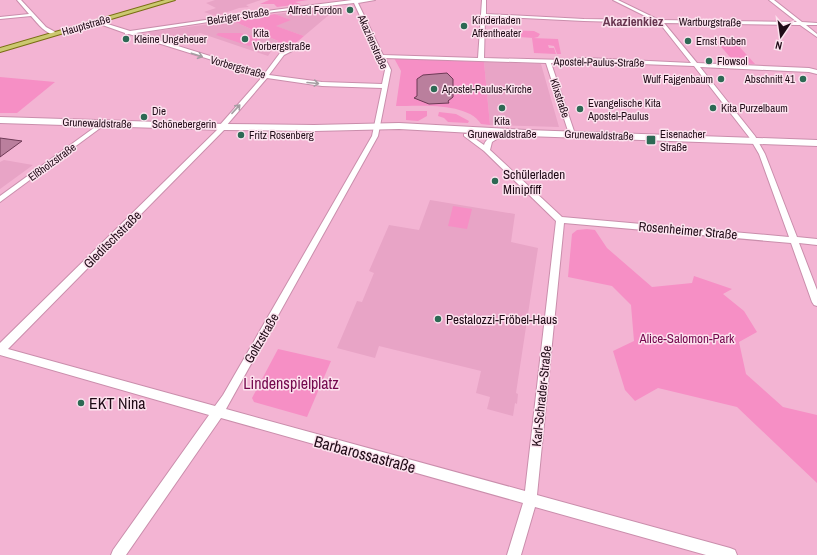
<svg xmlns="http://www.w3.org/2000/svg" width="817" height="555" font-family="'Archivo Narrow',sans-serif">
  <style>
    .built { fill: #e8a4c6 }
    .green { fill: #f68fc5 }
    .building { fill: #ba7f9d; stroke: #6d3955 }
    .lines { fill: none; stroke-linecap: round; stroke-linejoin: round }
    .minor-casing { stroke: #ca8eac; stroke-width: 2 }
    .secondary-casing { stroke: #ca8eac; stroke-width: 2 }
    .primary-casing { stroke: #786e13; stroke-width: 2 }
    .minor { fill: #fff; fill-rule: evenodd }
    .secondary { fill: #fff; fill-rule: evenodd }
    .primary { fill: #cbc870; fill-rule: evenodd }
    .oneway { stroke: #a59da2 }
    .poi-dot { fill: #2d6954; stroke: #fce2ee; stroke-width: 1.5 }
    .labels { text-anchor: middle; stroke-width: 3; stroke-linejoin: round; paint-order: stroke }
    .far-poi-label { font-size: 11px; fill: #1f0a16; stroke: #fce2ee; text-anchor: start }
    .far-street-label { font-size: 11px; fill: #1f0a16; stroke: #fce2ee }
    .far-quarter-label { font-size: 13px; font-weight: bold; fill: #683550; stroke: #fce2ee }
    .poi-label { font-size: 13px; fill: #1f0a16; stroke: #fce2ee; text-anchor: start }
    .street-label { font-size: 13px; fill: #1f0a16; stroke: #fce2ee }
    .park-label { font-size: 13px; fill: #74084e; stroke: #fce2ee }
    .near-park-label { font-size: 16px; fill: #74084e; stroke: #fce2ee }
    .near-poi-label { font-size: 16px; fill: #1f0a16; stroke: #fce2ee; text-anchor: start }
    .near-street-label { font-size: 16px; fill: #1f0a16; stroke: #fce2ee }
  </style>
  <rect width="100%" height="100%" fill="#f3b4d3"/>
  <g class="built">
    <polygon points="215,0 261,0 246,5 249,7 239,8 216,16 204,12 216,8 206,3"/>
    <polygon points="316,10 330,14 304,36 275,26 290,20 275,14"/>
    <polygon points="233,21 278,41 268,56 200,33 176,44 146,35 149,32"/>
    <polygon points="484,62 541,64 559,127 490,125"/>
    <polygon points="4,160 33,165 0,189 0,162"/>
    <polygon points="430,200 515,214 511,242 538,248 516,393 518,394 517,404 515,403 513,416 487,409 490,397 476,393 481,371 379,346 375,358 337,348 357,301 362,302 374,273 369,271 389,225 419,230"/>
  </g>
  <g class="green">
    <polygon points="269,0 308,0 295,2 301,4 277,7 274,4 260,4"/>
    <path d="M275,14L291,20L276,26L304,36C295,44 287,50 274,49L278,41L233,21Z"/>
    <polygon points="499,30 534,31 540,34 538,37 534,38 503,36 496,33"/>
    <polygon points="218,33 240,33 262,38 254,44 249,46 216,35"/>
    <polygon points="532,38 558,39 561,54 557,54 554,46 548,45 549,48 554,48 556,54 534,53"/>
    <polygon points="718,43 736,43 755,64 735,63"/>
    <path d="M394,58L484,62L490,125L481,124C468,102 419,106 396,106L401,71Z"/>
    <polygon points="0,77 55,82 17,113 0,113"/>
    <polygon points="406,111 427,111 427,116 418,121 406,120"/>
    <polygon points="439,112 456,114 469,121 468,123 448,122 444,118 438,116"/>
    <polygon points="453,206 472,209 467,229 448,226"/>
    <polygon points="587,229 595,230 607,248 652,287 692,283 694,276 732,289 723,294 744,311 757,332 739,342 746,374 783,407 817,415 817,483 737,407 658,388 635,401 625,390 613,351 634,341 631,305 612,286 568,277 572,234 577,230"/>
    <polygon points="278,349 331,361 307,417 254,402 252,398"/>
  </g>
  <g class="building">
    <polygon points="447,73 453,79 453,97 448,101 449,103 429,104 414,98 417,96 417,79 423,75"/>
    <polygon points="0,138 22,141 0,157"/>
  </g>
  <g class="lines">
    <g class="minor-casing">
      <g id="minor">
        <path d="M17,0H21L46,27L57,33V35C46,35 38,24 31,16L0,19V17L29,14Z"/>
        <path d="M352,0H375L358,3L383,55L478,58L482,0H486V14L584,19L653,20L613,0H618L659,20L797,22L769,0H774L802,22L817,23V25H806L817,34V37L800,25L664,23L697,63L809,68L817,70V74L809,72L700,67L755,136L765,154L797,237L817,239V245L799,243L817,290V306L814,305L812,302L791,243L564,223L537,495L730,548L735,550L737,555H706L535,507L521,555H507L523,503L221,418L126,555H111L113,550L209,415L0,355V343L219,128V126L263,76L129,34H125V33L94,22L98,21L130,31L274,10ZM354,3L385,70L382,84L322,82L269,75L284,55L292,51L293,50L290,48L280,53L265,73L136,33L274,12ZM485,16L584,21L657,23L661,25L691,63L586,58L566,60L484,58ZM385,58L546,63L569,134L572,136L575,134L551,63L586,62L694,66L749,137L759,154L789,237L562,217L490,150L492,142L500,137V135C493,134 486,139 484,145L468,134H464V136L484,151L556,221L525,491L226,409L378,136L391,70ZM267,78L322,86L382,88L372,136L223,395L215,406L8,349L226,128L227,127L226,126Z"/>
        <polygon points="102,122 107,123 0,202 0,196"/>
      </g>
    </g>
    <g class="secondary-casing">
      <polygon id="secondary" points="0,117 224,124 314,125 399,123 526,130 817,140 817,146 526,136 399,129 314,131 224,130 0,123"/>
    </g>
    <g class="primary-casing">
      <polygon id="primary" points="165,0 175,0 0,52 0,48"/>
    </g>
    <use href="#minor" class="minor"/>
    <use href="#secondary" class="secondary"/>
    <use href="#primary" class="primary"/>
  </g>
  <defs><path id="oneway-shaft" d="M-6 0H5M1.5-3L5.5 0L1.5 3" fill="none" stroke-width="1.6" stroke-linecap="round" stroke-linejoin="round"/></defs>
  <g class="oneway">
    <use href="#oneway-shaft" transform="translate(197 55) rotate(18)"/>
    <use href="#oneway-shaft" transform="translate(313 83) rotate(5)"/>
    <use href="#oneway-shaft" transform="translate(236 109) rotate(-47)"/>
  </g>
  <g class="poi-dot">
    <circle cx="350" cy="10" r="4"/>
    <circle cx="464" cy="26" r="4"/>
    <circle cx="126" cy="39" r="4"/>
    <circle cx="245" cy="39" r="4"/>
    <circle cx="688" cy="41" r="4"/>
    <circle cx="709" cy="61" r="4"/>
    <circle cx="721" cy="79" r="4"/>
    <circle cx="803" cy="79" r="4"/>
    <circle cx="434" cy="89" r="4"/>
    <circle cx="502" cy="108" r="4"/>
    <circle cx="713" cy="108" r="4"/>
    <circle cx="580" cy="109" r="4"/>
    <circle cx="144" cy="117" r="4"/>
    <circle cx="241" cy="135" r="4"/>
    <rect x="646" y="135" width="10" height="10" rx="2"/>
    <circle cx="495" cy="181" r="4"/>
    <circle cx="438" cy="319" r="4"/>
    <circle cx="81" cy="403" r="4"/>
  </g>
  <g class="labels">
    <g class="far-poi-label">
      <text x="342" y="14" text-anchor="end">Alfred Fordon</text>
      <text x="472" y="24">Kinderladen<tspan x="472" dy="13">Affentheater</tspan></text>
      <text x="253" y="37">Kita<tspan x="253" dy="13">Vorbergstraße</tspan></text>
      <text x="134" y="43">Kleine Ungeheuer</text>
      <text x="696" y="45">Ernst Ruben</text>
      <text x="717" y="65">Flowsol</text>
      <text x="713" y="83" text-anchor="end">Wulf Fajgenbaum</text>
      <text x="795" y="83" text-anchor="end">Abschnitt 41</text>
      <text x="442" y="93">Apostel-Paulus-Kirche</text>
      <text x="588" y="107">Evangelische Kita<tspan x="588" dy="13">Apostel-Paulus</tspan></text>
      <text x="721" y="112">Kita Purzelbaum</text>
      <text x="152" y="115">Die<tspan x="152" dy="13">Schönebergerin</tspan></text>
      <text x="502" y="125" text-anchor="middle">Kita<tspan x="502" dy="13">Grunewaldstraße</tspan></text>
      <text x="660" y="138">Eisenacher<tspan x="660" dy="13">Straße</tspan></text>
      <text x="249" y="139">Fritz Rosenberg</text>
    </g>
    <g class="far-street-label">
      <text transform="translate(238 16) rotate(-9)" y="4">Belziger Straße</text>
      <text transform="translate(710 22) rotate(1)" y="4">Wartburgstraße</text>
      <text transform="translate(86 25) rotate(-16)" y="4">Hauptstraße</text>
      <text transform="translate(373 42) rotate(66)" y="4">Akazienstraße</text>
      <text transform="translate(599 62) rotate(1)" y="4">Apostel-Paulus-Straße</text>
      <text transform="translate(238 67) rotate(16)" y="4">Vorbergstraße</text>
      <text transform="translate(560 98) rotate(72)" y="4">Klixstraße</text>
      <text transform="translate(97 123) rotate(2)" y="4">Grunewaldstraße</text>
      <text transform="translate(599 135) rotate(2)" y="4">Grunewaldstraße</text>
      <text transform="translate(52 162) rotate(-36)" y="4">Elßholzstraße</text>
    </g>
    <g class="far-quarter-label">
      <text x="633" y="26">Akazienkiez</text>
    </g>
    <g class="poi-label">
      <text x="503" y="179">Schülerladen<tspan x="503" dy="15">Minipfiff</tspan></text>
      <text x="446" y="324">Pestalozzi-Fröbel-Haus</text>
    </g>
    <g class="street-label">
      <text transform="translate(688 230) rotate(5)" y="5">Rosenheimer Straße</text>
      <text transform="translate(112 239) rotate(-45)" y="5">Gleditschstraße</text>
      <text transform="translate(261 338) rotate(-60)" y="5">Goltzstraße</text>
      <text transform="translate(541 396) rotate(-84)" y="5">Karl-Schrader-Straße</text>
    </g>
    <g class="park-label">
      <text x="687" y="343">Alice-Salomon-Park</text>
    </g>
    <g class="near-park-label">
      <text x="291" y="389">Lindenspielplatz</text>
    </g>
    <g class="near-poi-label">
      <text x="89" y="409">EKT Nina</text>
    </g>
    <g class="near-street-label">
      <text transform="translate(365 454) rotate(15)" y="6">Barbarossastraße</text>
    </g>
  </g>
  <g transform="translate(781 36) rotate(193)" stroke="#fce2ee" stroke-width="3" paint-order="stroke">
  <path d="M0-3L7 15L0 10L-7 15Z" fill="#1f0a16"/>
  <text y="-6" font-size="11" font-weight="bold" text-anchor="middle" fill="#1f0a16">N</text>
  </g>
</svg>
